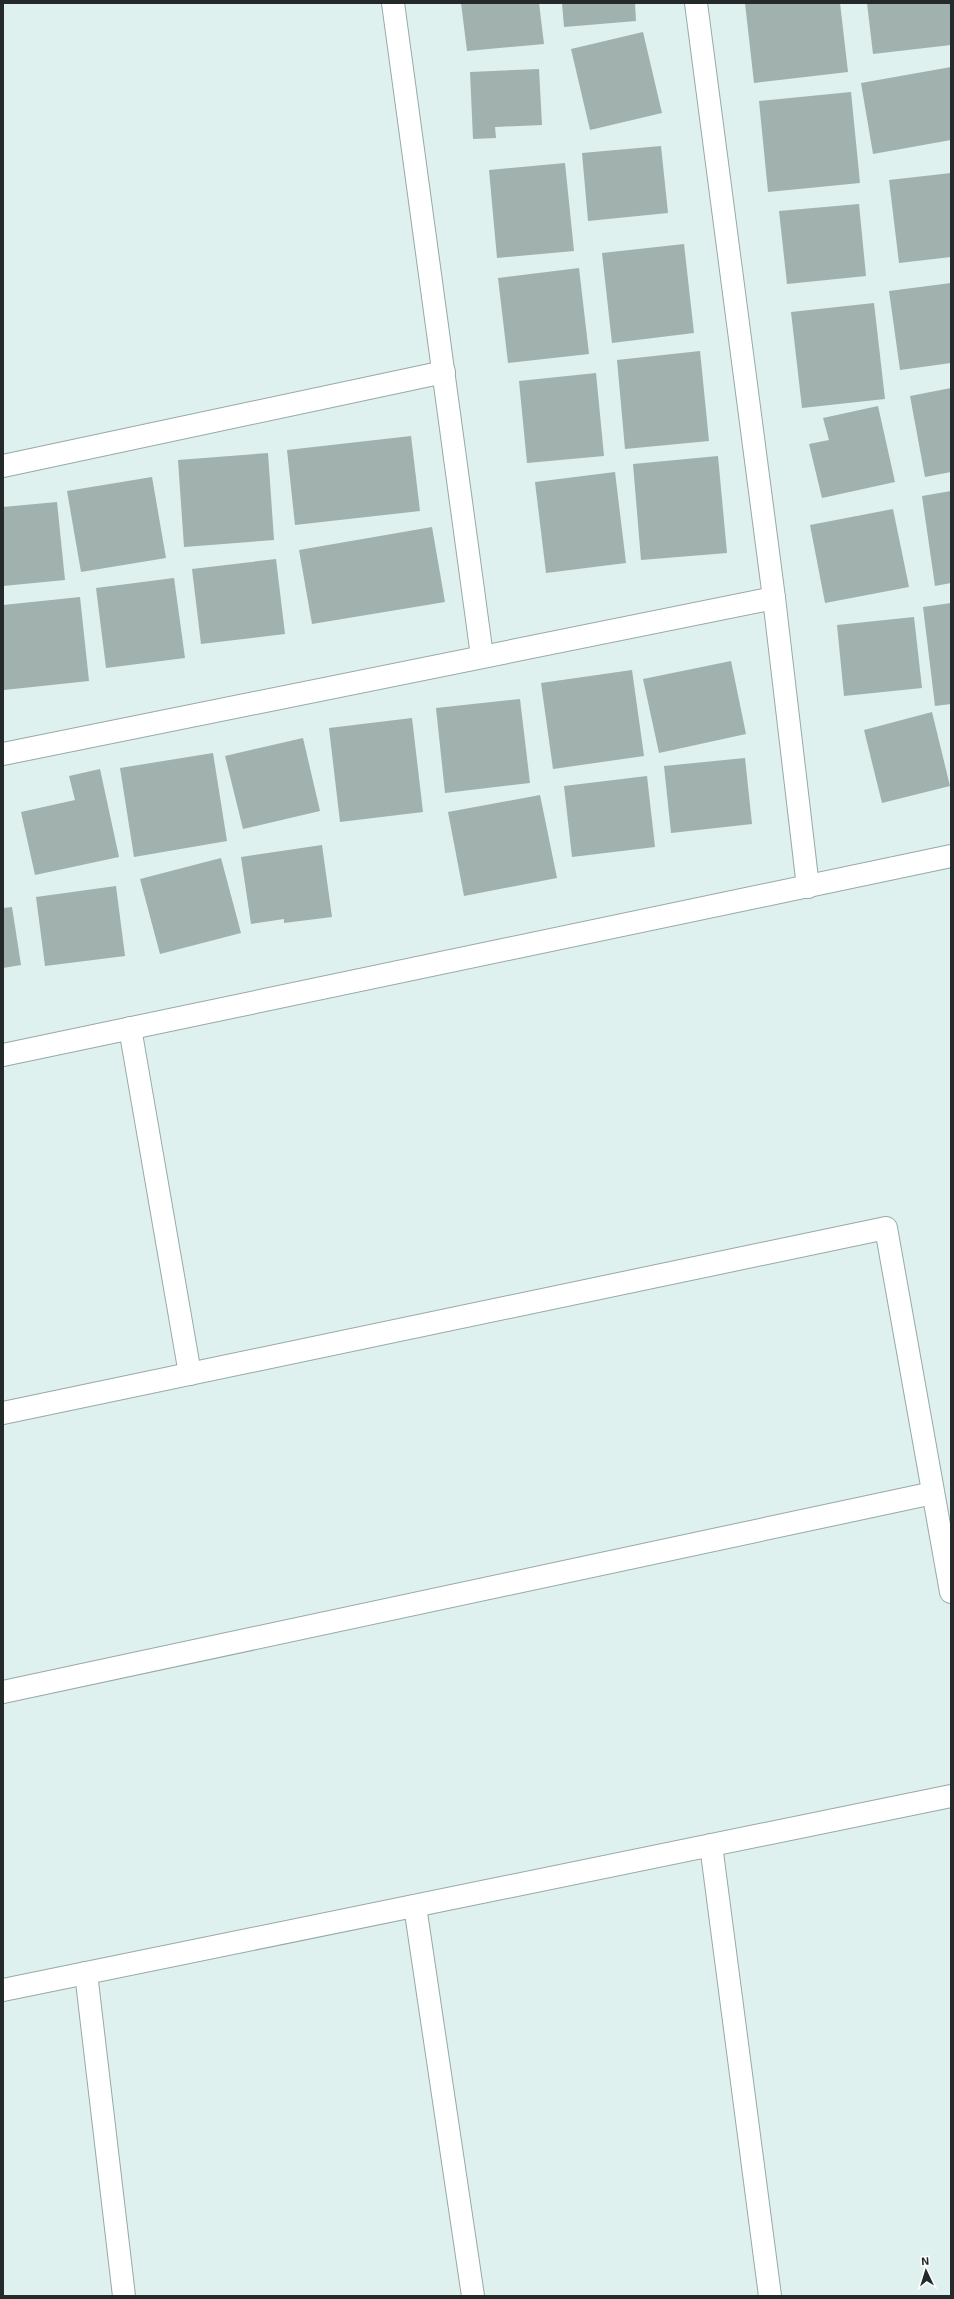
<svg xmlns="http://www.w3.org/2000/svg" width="954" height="2299" font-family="'Exo 2',sans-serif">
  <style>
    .building { fill: #a0b1ae }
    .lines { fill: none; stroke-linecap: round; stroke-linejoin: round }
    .minor-casing { stroke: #97a9a6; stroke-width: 24 }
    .minor { stroke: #fff; stroke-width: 22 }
  </style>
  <rect width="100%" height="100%" fill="#def1ee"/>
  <g class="building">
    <polygon points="461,3 539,3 544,44 467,51"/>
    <polygon points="562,3 635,3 636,21 564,27"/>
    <polygon points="745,3 840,3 848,72 754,83"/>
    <polygon points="867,3 951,3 951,45 873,54"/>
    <polygon points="643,32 662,113 590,130 571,49"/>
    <polygon points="951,67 951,140 873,154 861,83"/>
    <polygon points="539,69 542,125 495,127 496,138 473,139 470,72"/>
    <polygon points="851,92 860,183 768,192 759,101"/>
    <polygon points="661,146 668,213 588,221 582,153"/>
    <polygon points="565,163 574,251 497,258 489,170"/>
    <polygon points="951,173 951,257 899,263 889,180"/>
    <polygon points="859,204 866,276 787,284 779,211"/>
    <polygon points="684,244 694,333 612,343 602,253"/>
    <polygon points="579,268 589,354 508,363 498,278"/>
    <polygon points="951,283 951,363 900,370 889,291"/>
    <polygon points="874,303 885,399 802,408 791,312"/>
    <polygon points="700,351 709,441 625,449 617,360"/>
    <polygon points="596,373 604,456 527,463 519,381"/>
    <polygon points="951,388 951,472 925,477 910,396"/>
    <polygon points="878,406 895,482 822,498 809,444 829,440 823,418"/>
    <polygon points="411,436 420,511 295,525 287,450"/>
    <polygon points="268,453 274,540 184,547 178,460"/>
    <polygon points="718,456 727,553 641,560 633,464"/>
    <polygon points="615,472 626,563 546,573 535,482"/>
    <polygon points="152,477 166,558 81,572 67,491"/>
    <polygon points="951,491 951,583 935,586 922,496"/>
    <polygon points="57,502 65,580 3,586 3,507"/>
    <polygon points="893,509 909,587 825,603 810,525"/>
    <polygon points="432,527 445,602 312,624 299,550"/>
    <polygon points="276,559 285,634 201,644 192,569"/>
    <polygon points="174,578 185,658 106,668 96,588"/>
    <polygon points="80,597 89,681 4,690 3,605"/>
    <polygon points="951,603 951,704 935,706 923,607"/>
    <polygon points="914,617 922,688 844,696 837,625"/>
    <polygon points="731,661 746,734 659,753 643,679"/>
    <polygon points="632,670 644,756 553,769 541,683"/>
    <polygon points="520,699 530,783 445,793 436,708"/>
    <polygon points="932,712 950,786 882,803 864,730"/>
    <polygon points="412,718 423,812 340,822 329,728"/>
    <polygon points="303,738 320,811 243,829 225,756"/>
    <polygon points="213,753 227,841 134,857 120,768"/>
    <polygon points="745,758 752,824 671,833 664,766"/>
    <polygon points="100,769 119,857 35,875 21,812 75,800 69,776"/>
    <polygon points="647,776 655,847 572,857 564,786"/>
    <polygon points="540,795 557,878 464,896 448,812"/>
    <polygon points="322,845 332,917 284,923 284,919 251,924 241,857"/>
    <polygon points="221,858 241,933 160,954 140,879"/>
    <polygon points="116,886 125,956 45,966 36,897"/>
    <polygon points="12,907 21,965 3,968 3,908"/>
  </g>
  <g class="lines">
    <g class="minor-casing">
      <g id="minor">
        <polyline points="393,3 482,656"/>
        <polyline points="696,3 774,598 808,887"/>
        <polyline points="3,466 444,372"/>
        <polyline points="3,754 774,598"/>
        <polyline points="130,1028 190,1374"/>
        <polyline points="3,1055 951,856"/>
        <polyline points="3,1413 886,1228 951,1592"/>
        <polyline points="3,1692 933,1493"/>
        <polyline points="711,1845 770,2296"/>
        <polyline points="415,1906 473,2296"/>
        <polyline points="86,1973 124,2296"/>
        <polyline points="3,1990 951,1796"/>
      </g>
    </g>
    <use href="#minor" class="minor"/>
  </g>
  <rect width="954" height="2299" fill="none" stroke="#232a29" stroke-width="8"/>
  <g transform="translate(926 2271) rotate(356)" stroke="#ffffff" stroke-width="3" paint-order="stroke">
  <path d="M0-3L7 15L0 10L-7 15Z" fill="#232a29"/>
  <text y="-6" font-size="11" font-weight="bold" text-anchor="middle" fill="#232a29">N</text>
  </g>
</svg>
